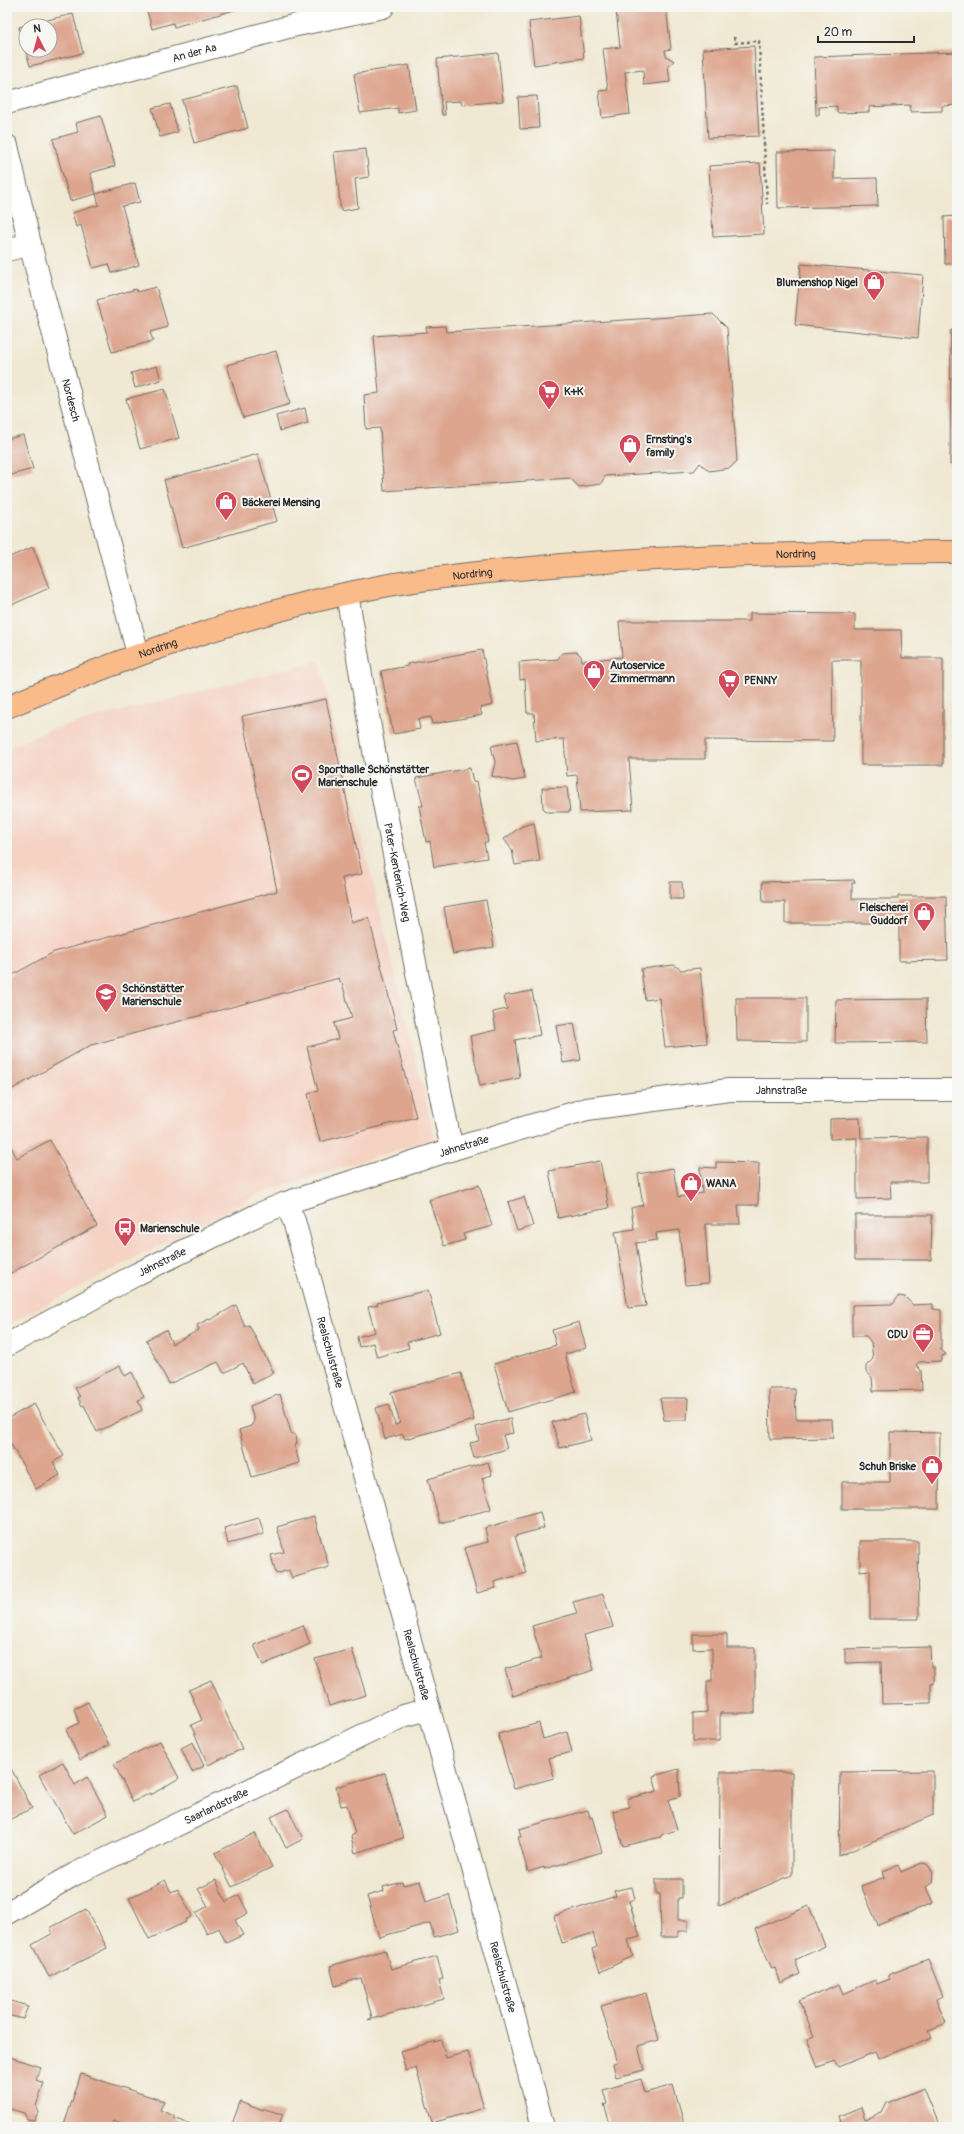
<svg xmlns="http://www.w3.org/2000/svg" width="964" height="2134" font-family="Pangolin,sans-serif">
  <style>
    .built { fill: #f5d2c2 }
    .building { fill: #dda58e }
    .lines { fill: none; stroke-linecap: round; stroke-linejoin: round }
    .minor-casing { stroke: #706d65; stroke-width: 24 }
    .major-casing { stroke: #706d65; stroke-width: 24 }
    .path { stroke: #706d65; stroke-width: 2.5; stroke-dasharray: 3 3; stroke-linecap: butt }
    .minor { stroke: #fff; stroke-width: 22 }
    .major { stroke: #fabb8b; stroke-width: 22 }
    .labels { text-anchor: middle; stroke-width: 4; stroke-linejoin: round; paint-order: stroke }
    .street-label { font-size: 11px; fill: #2b2b2b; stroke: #f6f6f2 }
    .poi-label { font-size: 11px; font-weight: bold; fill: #2b2b2b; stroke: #f6f6f2; text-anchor: start }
  </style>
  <rect width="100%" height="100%" fill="#f6f6f2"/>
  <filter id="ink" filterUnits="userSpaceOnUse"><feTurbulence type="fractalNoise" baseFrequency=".025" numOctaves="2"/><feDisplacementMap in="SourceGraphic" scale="8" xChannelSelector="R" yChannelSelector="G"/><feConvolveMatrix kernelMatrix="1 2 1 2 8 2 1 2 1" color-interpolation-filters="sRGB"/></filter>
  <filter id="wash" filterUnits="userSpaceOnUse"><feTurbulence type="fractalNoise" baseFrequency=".012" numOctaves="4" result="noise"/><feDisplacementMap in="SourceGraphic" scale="16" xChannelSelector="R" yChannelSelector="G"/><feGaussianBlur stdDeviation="0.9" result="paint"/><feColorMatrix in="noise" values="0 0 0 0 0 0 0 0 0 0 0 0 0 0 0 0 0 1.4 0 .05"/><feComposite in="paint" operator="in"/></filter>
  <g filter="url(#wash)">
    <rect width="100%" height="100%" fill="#f0e8d2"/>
    <polygon class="built" points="319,661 435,1138 263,1192 7,1325 7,749 48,730"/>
    <g id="blocks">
      <g class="building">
        <polygon points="146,7 245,7 174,27 173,23 152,29"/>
        <polygon points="654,7 666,7 671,49 665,50 666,56 674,61 668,66 670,82 644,85 643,70 625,72 630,114 602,118 599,91 608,90 603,49 620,47 616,11"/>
        <polygon points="73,14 83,53 30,66 19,27 26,25 26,50 50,50 50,26 26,25"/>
        <polygon points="579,16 584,58 534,65 529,22"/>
        <polygon points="754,46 759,136 708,138 703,49"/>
        <polygon points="957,52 957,105 942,106 942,111 910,112 910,105 869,107 869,112 837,113 837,106 819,107 819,115 816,115 814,57"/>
        <polygon points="498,53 503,101 462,105 461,101 444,102 445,115 442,115 437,59"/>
        <polygon points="409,65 416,110 398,113 398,108 360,113 354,74"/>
        <polygon points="237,86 248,128 194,143 182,100"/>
        <polygon points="537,96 539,128 520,129 518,97"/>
        <polygon points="170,104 178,132 160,137 152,108"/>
        <polygon points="101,116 115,166 90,173 96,194 135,183 140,202 122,206 139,265 112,273 109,264 93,268 81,225 76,227 72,213 99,205 96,194 70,201 53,139 78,132 76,123"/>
        <polygon points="366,149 369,177 355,179 358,208 341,211 334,152"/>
        <polygon points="834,151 834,179 877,178 878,206 778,208 777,152"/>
        <polygon points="760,163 764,234 713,237 709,166"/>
        <polygon points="957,216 957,264 945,264 944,217"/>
        <polygon points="801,264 923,275 918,338 795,325"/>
        <polygon points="156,287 168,327 150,332 153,341 112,352 97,300 136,289 137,292"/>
        <polygon points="713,314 727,328 737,461 730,468 709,471 700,463 694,471 605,476 601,484 579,487 570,478 384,491 380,428 366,429 364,395 379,393 374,336 427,332 426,327 445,326 446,332"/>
        <polygon points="951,330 957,330 957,465 950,465"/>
        <polygon points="276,351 290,404 243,418 227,365"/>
        <polygon points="157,366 161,380 135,388 131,373"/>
        <polygon points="165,389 179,438 140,449 126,399"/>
        <polygon points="305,408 308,423 280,431 276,416"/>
        <polygon points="23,435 33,469 7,476 7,439"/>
        <polygon points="258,454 277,521 182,548 164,480"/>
        <polygon points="33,547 49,588 7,607 7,558"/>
        <polygon points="750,613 855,614 855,630 901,630 902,658 943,658 943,765 861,765 861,660 832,660 833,741 705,740 705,759 629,759 633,810 580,812 577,775 567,776 564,739 536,741 534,713 527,713 525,679 520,680 519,662 558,659 562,653 577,652 581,656 582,661 622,657 619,621 750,621"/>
        <polygon points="482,650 493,705 480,708 482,715 432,724 431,717 418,719 420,729 393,734 381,671 408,666 407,664"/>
        <polygon points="326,699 362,874 342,878 351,923 369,918 397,1029 393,1030 416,1117 320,1142 308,1094 318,1091 307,1047 338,1039 334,1023 352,1018 342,983 341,984 339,978 91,1045 7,1092 7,978 54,952 277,891 242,716"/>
        <polygon points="517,741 525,779 513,781 492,776 495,762 491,746"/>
        <polygon points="470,768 473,782 477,781 488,842 484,842 487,858 434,867 430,841 426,842 419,806 423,806 416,778"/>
        <polygon points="567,787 570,812 547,812 543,808 542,788"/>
        <polygon points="534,823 540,861 515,865 512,850 504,839 522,826"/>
        <polygon points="854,880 855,883 852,883 852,899 898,899 898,896 946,896 948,960 899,961 899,923 785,923 785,902 763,902 762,882"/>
        <polygon points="670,882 682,882 683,899 670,899"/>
        <polygon points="486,900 494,947 453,954 444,907"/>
        <polygon points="674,965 681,970 700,968 707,1043 665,1047 659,998 645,1000 641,969"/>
        <polygon points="532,991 540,1035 515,1040 520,1078 480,1086 470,1036 496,1030 493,1012 507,1009 504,996"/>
        <polygon points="736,998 806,998 806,1042 737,1041"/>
        <polygon points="926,999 927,1042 835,1043 836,1000"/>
        <polygon points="574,1023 581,1060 563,1063 556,1026"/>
        <polygon points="860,1118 861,1138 927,1137 927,1182 890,1182 891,1198 857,1199 857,1138 830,1139 830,1119"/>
        <polygon points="7,1140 17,1158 50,1140 97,1226 7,1275"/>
        <polygon points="600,1161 609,1208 558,1218 549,1171"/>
        <polygon points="716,1162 759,1163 758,1205 738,1205 740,1224 705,1224 709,1283 685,1285 679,1230 656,1233 657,1240 636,1243 646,1306 628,1308 615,1232 634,1229 631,1208 643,1205 638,1174 673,1168 678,1197 702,1193 700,1167 716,1168"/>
        <polygon points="479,1185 492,1226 463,1234 465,1240 444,1246 429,1200"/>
        <polygon points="524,1197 533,1226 517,1231 508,1202"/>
        <polygon points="855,1215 932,1215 931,1260 855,1260"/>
        <polygon points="428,1290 440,1333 407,1342 409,1348 377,1357 373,1343 359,1347 357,1337 375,1332 368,1307 378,1305 377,1303"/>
        <polygon points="899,1296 905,1297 913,1305 933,1304 933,1309 941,1310 941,1350 946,1354 941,1357 941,1361 919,1362 916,1365 921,1370 922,1390 873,1391 872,1377 866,1372 866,1366 873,1359 871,1342 866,1336 852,1336 852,1305 893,1304"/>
        <polygon points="236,1305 245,1327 249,1325 274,1373 253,1384 243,1363 224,1373 218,1362 169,1384 146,1340 166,1330 172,1344 199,1330 197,1325 209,1319 210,1320"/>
        <polygon points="579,1322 586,1348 565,1354 576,1392 508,1412 494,1364 556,1345 552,1330"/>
        <polygon points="120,1366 125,1376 132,1372 144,1397 138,1400 142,1410 97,1432 84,1405 82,1406 78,1398 80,1397 75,1388"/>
        <polygon points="461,1373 474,1420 405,1439 403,1434 385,1439 376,1408 389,1404 395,1425 400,1423 391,1392"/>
        <polygon points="769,1389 795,1389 796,1419 832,1419 833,1438 770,1439"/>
        <polygon points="280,1394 291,1433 296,1436 297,1442 295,1446 299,1463 252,1477 239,1430 251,1426 254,1421 250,1406"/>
        <polygon points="660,1398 688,1398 687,1420 664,1420"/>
        <polygon points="34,1404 64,1456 53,1462 60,1475 36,1489 7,1437 7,1419"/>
        <polygon points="584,1414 591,1440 560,1448 552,1422"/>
        <polygon points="510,1418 513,1433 503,1435 507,1449 474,1458 470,1443 479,1441 476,1427"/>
        <polygon points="890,1432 940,1433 939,1509 842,1509 842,1482 890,1482"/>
        <polygon points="488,1462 492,1475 482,1478 491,1509 440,1523 428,1479"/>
        <polygon points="540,1512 544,1528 515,1536 526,1573 494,1582 496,1588 477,1593 464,1548 488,1542 485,1528"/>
        <polygon points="314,1516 329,1567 292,1578 289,1570 276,1574 271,1555 284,1552 277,1527"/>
        <polygon points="259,1518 264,1534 228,1544 224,1528"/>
        <polygon points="860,1541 918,1541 919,1619 870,1619 870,1570 860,1571"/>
        <polygon points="603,1594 613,1627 584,1635 594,1670 513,1696 505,1669 542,1658 532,1626 577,1613 573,1602"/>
        <polygon points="303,1625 310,1644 263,1665 254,1645"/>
        <polygon points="693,1634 727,1634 727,1648 755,1648 755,1713 720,1713 720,1741 693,1741 693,1713 707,1712 707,1681 712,1681 712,1648 693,1649"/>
        <polygon points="930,1647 931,1667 934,1667 934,1684 931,1684 931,1703 882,1704 881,1662 845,1663 845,1649"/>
        <polygon points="352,1649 366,1695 329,1706 315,1659"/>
        <polygon points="211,1680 242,1749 208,1765 191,1725 202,1720 189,1690"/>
        <polygon points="88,1702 109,1745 80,1760 66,1730 79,1723 74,1709"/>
        <polygon points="539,1723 543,1739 567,1732 572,1752 549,1758 554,1778 514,1789 498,1734"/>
        <polygon points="160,1741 179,1778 151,1795 150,1793 133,1802 114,1764"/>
        <polygon points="193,1742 204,1766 192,1772 181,1748"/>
        <polygon points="7,1761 32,1808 7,1821"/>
        <polygon points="63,1762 75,1785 87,1777 108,1815 73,1834 39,1775"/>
        <polygon points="679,1769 680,1796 668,1800 677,1830 661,1835 661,1837 623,1846 613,1811 630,1807 627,1799 657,1791 653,1776"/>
        <polygon points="933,1771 933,1815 839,1856 840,1772"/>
        <polygon points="720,1772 792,1772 792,1875 719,1906"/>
        <polygon points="385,1773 403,1838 355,1853 351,1836 355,1834 347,1805 341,1806 336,1787"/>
        <polygon points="288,1809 303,1839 286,1848 271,1817"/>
        <polygon points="588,1810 590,1818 592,1817 602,1852 544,1869 544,1867 528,1872 518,1837 521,1837 519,1829"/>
        <polygon points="255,1833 272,1867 232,1887 215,1853"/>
        <polygon points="922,1863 927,1864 933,1872 932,1883 926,1887 933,1903 878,1925 861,1886 885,1877 883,1871 898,1865 901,1872"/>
        <polygon points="656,1879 682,1879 682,1898 678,1898 678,1920 688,1920 688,1931 678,1931 678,1937 661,1937 660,1894 656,1894"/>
        <polygon points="165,1880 171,1892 178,1889 192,1916 185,1920 186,1922 149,1939 129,1898"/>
        <polygon points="216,1880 226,1902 239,1895 248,1913 235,1920 243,1935 226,1943 219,1928 207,1934 196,1913 208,1906 198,1889"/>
        <polygon points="420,1881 426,1902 449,1895 459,1930 434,1937 430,1923 379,1937 367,1896 384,1891 383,1887 402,1882 403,1885"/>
        <polygon points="632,1887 635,1899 629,1901 640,1937 628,1940 633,1956 600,1972 592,1949 597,1947 593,1933 562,1943 554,1916 616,1896 614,1891"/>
        <polygon points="809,1906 825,1946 795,1960 800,1974 781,1983 775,1968 772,1969 755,1929"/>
        <polygon points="86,1909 107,1948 49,1977 32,1945 53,1933 50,1928"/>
        <polygon points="385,1950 391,1969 437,1956 443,1979 439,1980 444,1999 368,2020 372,2017 361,1978 335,1986 330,1966"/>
        <polygon points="928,1959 943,1996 936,1999 946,2023 929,2030 932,2037 878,2059 875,2052 838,2067 835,2061 818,2067 807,2039 814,2036 799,2001 839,1984 843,1994 875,1980 877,1984 890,1979 888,1975"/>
        <polygon points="646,1993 659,2040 638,2046 644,2070 616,2077 613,2064 617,2063 601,2006"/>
        <polygon points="7,2000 28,2006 23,2019 7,2015"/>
        <polygon points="441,2040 446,2058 468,2052 484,2108 432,2123 416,2068 406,2071 400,2051"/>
        <polygon points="7,2056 40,2067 36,2080 44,2083 36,2106 38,2113 34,2120 27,2119 24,2113 7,2108"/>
        <polygon points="81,2074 164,2101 160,2110 174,2116 174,2118 198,2127 132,2127 113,2120 111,2127 69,2127 64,2125"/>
        <polygon points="641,2079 645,2093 673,2085 685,2127 611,2127 604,2105 607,2104 603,2090"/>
        <polygon points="924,2088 940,2127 828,2127 841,2122 839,2116 861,2107 865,2119 882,2113 887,2103"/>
        <polygon points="240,2102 263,2111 264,2109 283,2114 278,2127 231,2127"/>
      </g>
    </g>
  </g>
  <g filter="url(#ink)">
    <use href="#blocks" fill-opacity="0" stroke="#706d65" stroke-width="1"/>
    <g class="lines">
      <g class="minor-casing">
        <g id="minor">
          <path id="s1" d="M7,103L292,26L383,7"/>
          <path id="s2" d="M7,146L30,244L138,654"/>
          <polyline points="7,250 30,244"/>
          <path id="s3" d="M347,594L376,762L448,1132L453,1149"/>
          <path id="s4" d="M286,1203L294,1221L515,2020L543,2127"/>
          <path id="s5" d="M7,1345L137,1274L257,1215L286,1203L453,1149L587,1109L729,1090H957"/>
          <path id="s6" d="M7,1913L75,1874L403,1716L429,1709"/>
        </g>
      </g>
      <g class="major-casing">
        <g id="major">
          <path id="s7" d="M7,707C125,657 247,613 373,588C435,576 499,571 562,565C694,555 825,552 957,552"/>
        </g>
      </g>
      <polyline class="path" points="734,37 735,43 759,41 767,204"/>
      <use href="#minor" class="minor"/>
      <use href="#major" class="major"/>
    </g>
  </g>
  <defs>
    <g id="shop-pin" transform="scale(1.15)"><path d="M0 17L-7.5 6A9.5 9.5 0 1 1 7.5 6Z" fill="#d1495b" stroke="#f6f6f2"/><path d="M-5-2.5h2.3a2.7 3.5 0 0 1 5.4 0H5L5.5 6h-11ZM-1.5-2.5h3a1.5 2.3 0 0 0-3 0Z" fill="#fff"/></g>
    <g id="supermarket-pin" transform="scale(1.15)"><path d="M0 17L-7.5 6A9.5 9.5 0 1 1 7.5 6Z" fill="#d1495b" stroke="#f6f6f2"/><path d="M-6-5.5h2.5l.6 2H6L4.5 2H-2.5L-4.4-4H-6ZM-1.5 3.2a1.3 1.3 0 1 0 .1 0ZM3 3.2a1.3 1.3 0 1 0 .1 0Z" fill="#fff"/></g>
    <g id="stadium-pin" transform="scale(1.15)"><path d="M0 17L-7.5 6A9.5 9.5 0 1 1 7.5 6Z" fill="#d1495b" stroke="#f6f6f2"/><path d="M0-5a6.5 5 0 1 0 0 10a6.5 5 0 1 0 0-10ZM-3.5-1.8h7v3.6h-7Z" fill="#fff"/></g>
    <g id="school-pin" transform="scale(1.15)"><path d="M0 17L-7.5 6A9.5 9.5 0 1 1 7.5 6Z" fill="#d1495b" stroke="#f6f6f2"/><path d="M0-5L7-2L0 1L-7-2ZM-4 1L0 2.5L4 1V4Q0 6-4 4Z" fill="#fff"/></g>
    <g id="bus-pin" transform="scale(1.15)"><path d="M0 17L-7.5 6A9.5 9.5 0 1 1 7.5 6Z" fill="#d1495b" stroke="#f6f6f2"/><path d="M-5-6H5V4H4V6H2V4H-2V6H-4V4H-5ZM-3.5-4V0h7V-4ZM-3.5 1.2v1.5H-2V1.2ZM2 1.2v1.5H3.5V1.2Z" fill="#fff"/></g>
    <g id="office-pin" transform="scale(1.15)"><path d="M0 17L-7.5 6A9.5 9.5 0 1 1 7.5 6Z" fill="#d1495b" stroke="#f6f6f2"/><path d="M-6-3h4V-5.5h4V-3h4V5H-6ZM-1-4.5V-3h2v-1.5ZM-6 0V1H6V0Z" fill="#fff"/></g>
  </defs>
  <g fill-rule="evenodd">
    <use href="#shop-pin" x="874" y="282"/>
    <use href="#supermarket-pin" x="549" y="391"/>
    <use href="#shop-pin" x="630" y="445"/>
    <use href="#shop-pin" x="226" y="502"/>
    <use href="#shop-pin" x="594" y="671"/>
    <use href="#supermarket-pin" x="729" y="680"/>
    <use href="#stadium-pin" x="302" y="775"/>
    <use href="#shop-pin" x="924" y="913"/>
    <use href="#school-pin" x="106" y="994"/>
    <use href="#shop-pin" x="691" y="1183"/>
    <use href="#bus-pin" x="125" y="1228"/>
    <use href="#office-pin" x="923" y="1334"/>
    <use href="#shop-pin" x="932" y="1466"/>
  </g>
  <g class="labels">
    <g class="street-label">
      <text dy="4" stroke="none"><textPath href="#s1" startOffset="194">An der Aa</textPath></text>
      <text dy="4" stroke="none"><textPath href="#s2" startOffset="262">Nordesch</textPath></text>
      <text dy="4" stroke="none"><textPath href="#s7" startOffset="810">Nordring</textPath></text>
      <text dy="4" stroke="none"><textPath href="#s7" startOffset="486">Nordring</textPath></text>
      <text dy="4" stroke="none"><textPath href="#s7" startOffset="162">Nordring</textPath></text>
      <text dy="4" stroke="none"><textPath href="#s3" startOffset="283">Pater-Kentenich-Weg</textPath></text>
      <text dy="4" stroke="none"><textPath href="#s5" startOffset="824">Jahnstraße</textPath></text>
      <text dy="4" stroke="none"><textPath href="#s5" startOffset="500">Jahnstraße</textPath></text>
      <text dy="4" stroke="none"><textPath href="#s5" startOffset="176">Jahnstraße</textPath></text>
      <text dy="4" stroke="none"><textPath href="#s4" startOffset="156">Realschulstraße</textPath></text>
      <text dy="4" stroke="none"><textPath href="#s4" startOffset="480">Realschulstraße</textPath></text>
      <text dy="4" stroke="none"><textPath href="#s6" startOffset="235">Saarlandstraße</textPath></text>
      <text dy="4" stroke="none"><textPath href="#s4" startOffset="804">Realschulstraße</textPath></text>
    </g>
    <g class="poi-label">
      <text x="858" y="286" text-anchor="end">Blumenshop Nigel</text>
      <text x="564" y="395">K+K</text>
      <text x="646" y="443">Ernsting's<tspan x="646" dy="13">family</tspan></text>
      <text x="242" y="506">Bäckerei Mensing</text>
      <text x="610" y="669">Autoservice<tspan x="610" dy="13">Zimmermann</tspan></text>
      <text x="744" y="684">PENNY</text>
      <text x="318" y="773">Sporthalle Schönstätter<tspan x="318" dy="13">Marienschule</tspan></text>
      <text x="908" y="911" text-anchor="end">Fleischerei<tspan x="908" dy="13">Guddorf</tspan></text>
      <text x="122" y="992">Schönstätter<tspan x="122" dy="13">Marienschule</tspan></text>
      <text x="706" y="1187">WANA</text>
      <text x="140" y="1232">Marienschule</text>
      <text x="908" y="1338" text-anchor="end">CDU</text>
      <text x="916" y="1470" text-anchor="end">Schuh Briske</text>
    </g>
  </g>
  <rect width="964" height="2134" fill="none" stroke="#f6f6f2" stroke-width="24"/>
  <g transform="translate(38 38) rotate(354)"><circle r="19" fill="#f6f6f2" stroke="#a5a5a2"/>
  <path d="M0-3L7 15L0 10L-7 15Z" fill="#d1495b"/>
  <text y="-6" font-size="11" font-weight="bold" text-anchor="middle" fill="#2b2b2b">N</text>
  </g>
  <path d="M818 36v6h96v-6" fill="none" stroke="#2b2b2b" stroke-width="2"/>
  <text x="824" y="36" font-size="12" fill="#2b2b2b" stroke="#f6f6f2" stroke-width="3" paint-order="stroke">20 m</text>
</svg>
